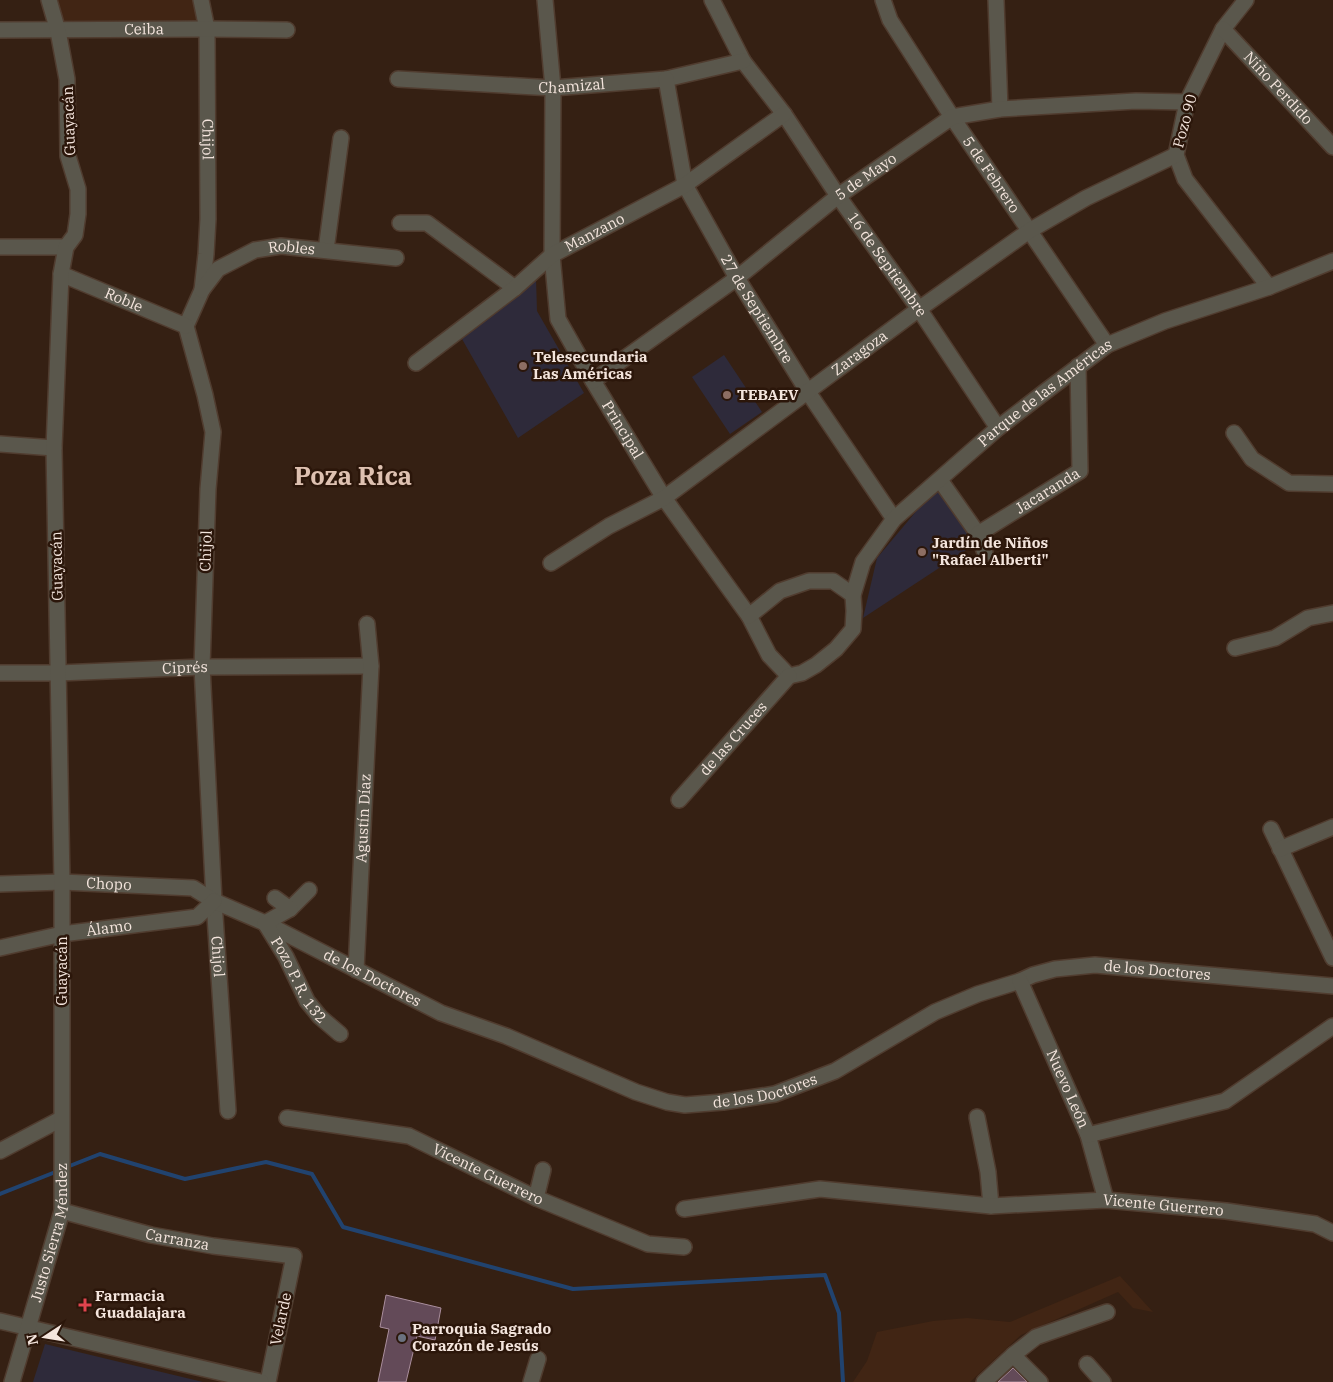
<svg xmlns="http://www.w3.org/2000/svg" width="1333" height="1382" font-family="'IBM Plex Serif',serif">
  <style>
    .built { fill: #412514 }
    .education { fill: #2e2a3a }
    .lines { fill: none; stroke-linecap: round; stroke-linejoin: round }
    .stream { stroke: #21436f; stroke-width: 4 }
    .building { fill: #634a58; stroke: #aa8e9d }
    .minor-casing { stroke: #503c2f; stroke-width: 18 }
    .minor { stroke: #5a574c; stroke-width: 15 }
    .education-dot { fill: #8d6e63; stroke: #2b160a; stroke-width: 2 }
    .health-dot { fill: #e0444e; stroke: #2b160a; stroke-width: 2 }
    .worship-dot { fill: #6b7280; stroke: #2b160a; stroke-width: 2 }
    .labels { text-anchor: middle; stroke-width: 5; stroke-linejoin: round; paint-order: stroke }
    .street-label { font-size: 15px; fill: #f4e5dd; stroke: #2b160a }
    .poi-label { font-size: 15px; font-weight: bold; fill: #f4e5dd; stroke: #2b160a; text-anchor: start }
    .town-label { font-size: 25px; font-weight: bold; fill: #dec1b1; stroke: #2b160a }
  </style>
  <rect width="100%" height="100%" fill="#352013"/>
  <g class="built">
    <polygon points="58,0 206,0 204,32 64,31"/>
    <polygon points="1120,1276 1153,1312 1133,1308 1118,1292 1021,1335 970,1382 853,1382 867,1361 877,1332 933,1321 967,1318 1010,1322"/>
  </g>
  <g class="education">
    <polygon points="536,278 537,311 584,393 518,438 462,339"/>
    <polygon points="724,355 762,412 730,434 692,377"/>
    <polygon points="939,484 974,537 971,547 863,618 877,558"/>
    <polygon points="45,1344 203,1382 33,1382"/>
  </g>
  <g class="lines">
    <g class="stream">
      <polyline points="67,1167 100,1154 185,1179 266,1162 312,1174 343,1227 573,1289 825,1275 839,1313 843,1382"/>
      <polyline points="0,1194 58,1171"/>
    </g>
  </g>
  <g class="building">
    <polygon points="386,1295 441,1308 435,1340 417,1336 406,1382 378,1382 389,1329 380,1327"/>
    <polygon points="1013,1368 1027,1382 998,1382"/>
  </g>
  <g class="lines">
    <g class="minor-casing">
      <g id="minor">
        <path id="s1" d="M201,0L207,29L208,219L206,254L202,290L186,326L205,395L213,432L208,489L202,667L214,901L228,1111"/>
        <path id="s2" d="M545,0L553,88L552,255L558,319L593,381L664,498L749,616L769,655L789,676"/>
        <path id="s3" d="M712,0L743,61L784,114L838,196L919,309L998,428"/>
        <path id="s4" d="M883,0L890,20L952,117L1107,345"/>
        <polyline points="996,0 1000,109"/>
        <polyline points="1246,0 1223,29 1187,102 1176,155 1185,179 1269,287"/>
        <path id="s5" d="M1223,29L1333,147"/>
        <path id="s6" d="M0,30L207,29L287,30"/>
        <path id="s7" d="M398,79L553,88L666,79L743,61"/>
        <path id="s8" d="M666,79L685,185L737,278L808,392L894,519"/>
        <polyline points="400,223 427,223 515,288"/>
        <polyline points="0,247 66,247"/>
        <polyline points="326,250 341,138"/>
        <path id="s9" d="M61,274L186,326"/>
        <path id="s10" d="M202,290L218,269L255,250L281,246L396,258"/>
        <path id="s11" d="M416,363L515,288L552,255L685,185L784,114"/>
        <path id="s12" d="M593,381L737,278L838,196L952,117L1000,109L1136,101L1187,102"/>
        <polyline points="1234,433 1252,459 1289,483 1333,484"/>
        <polyline points="0,444 54,448"/>
        <polyline points="940,480 978,534 985,553"/>
        <path id="s13" d="M978,534L1080,471L1078,366"/>
        <path id="s14" d="M551,563L609,526L664,498L919,309L1029,231L1086,198L1176,155"/>
        <polyline points="749,616 780,591 809,581 833,581 853,595"/>
        <polyline points="1235,648 1275,638 1308,618 1333,613"/>
        <path id="s15" d="M0,673H59L202,667L371,666"/>
        <path id="s16" d="M789,676L802,673L816,665L836,649L853,629L854,611L853,595L863,562L894,519L998,428L1046,391L1107,345L1165,321L1269,287L1333,261"/>
        <path id="s17" d="M679,800L789,676"/>
        <polyline points="1271,829 1333,958"/>
        <polyline points="1280,849 1333,827"/>
        <path id="s18" d="M0,884L62,882L193,888L214,901L265,923L441,1013L506,1036L636,1092L667,1102L685,1105L723,1102L775,1094L835,1071L935,1012L978,994L1020,981L1033,975L1055,969L1095,965L1333,986"/>
        <path id="s19" d="M309,890L290,909L265,923L286,957L307,1001L320,1017L340,1034"/>
        <polyline points="275,898 290,909"/>
        <path id="s20" d="M0,948L62,934L197,917L214,901"/>
        <path id="s21" d="M356,970L371,666L367,624"/>
        <path id="s22" d="M1020,981L1088,1135L1106,1200"/>
        <polyline points="977,1117 988,1172 991,1206"/>
        <path id="s23" d="M287,1118L409,1136L536,1198L648,1244L684,1247"/>
        <polyline points="1088,1135 1225,1101 1333,1026"/>
        <polyline points="0,1151 61,1119"/>
        <polyline points="536,1198 543,1170"/>
        <path id="s24" d="M684,1209L820,1189L991,1206L1106,1200L1226,1211L1315,1224L1333,1233"/>
        <path id="s25" d="M62,1211L151,1235L213,1246L294,1256L268,1382"/>
        <polyline points="0,1321 261,1382"/>
        <polyline points="1087,1364 1103,1382"/>
        <path id="s26" d="M12,1382L28,1328L62,1211V882L54,448L61,274L66,247L75,235L78,214V189L68,156L67,79L58,31L49,0"/>
        <polyline points="531,1382 538,1359"/>
        <polyline points="984,1382 1013,1355"/>
        <polyline points="1040,1382 1013,1355 1036,1337 1107,1312"/>
      </g>
    </g>
    <use href="#minor" class="minor"/>
  </g>
  <g class="education-dot">
    <circle cx="523" cy="366" r="5"/>
    <circle cx="727" cy="395" r="5"/>
    <circle cx="922" cy="552" r="5"/>
  </g>
  <path class="health-dot" d="M82.5 1297.5h5v5h5v5h-5v5h-5v-5h-5v-5h5z"/>
  <circle class="worship-dot" cx="402" cy="1338" r="5"/>
  <g class="labels">
    <g class="street-label">
      <text dy="5" stroke="none"><textPath href="#s6" startOffset="144">Ceiba</textPath></text>
      <text dy="5" stroke="none"><textPath href="#s7" startOffset="174">Chamizal</textPath></text>
      <text dy="5" stroke="none"><textPath href="#s5" startOffset="81">Niño Perdido</textPath></text>
      <text transform="translate(69 121) rotate(-92)" y="5">Guayacán</text>
      <text transform="translate(1185 121) rotate(-75)" y="5">Pozo 90</text>
      <text dy="5" stroke="none"><textPath href="#s1" startOffset="140">Chijol</textPath></text>
      <text dy="5" stroke="none"><textPath href="#s4" startOffset="206">5 de Febrero</textPath></text>
      <text dy="5" stroke="none"><textPath href="#s12" startOffset="341">5 de Mayo</textPath></text>
      <text dy="5" stroke="none"><textPath href="#s11" startOffset="222">Manzano</textPath></text>
      <text dy="5" stroke="none"><textPath href="#s10" startOffset="105">Robles</textPath></text>
      <text dy="5" stroke="none"><textPath href="#s3" startOffset="318">16 de Septiembre</textPath></text>
      <text dy="5" stroke="none"><textPath href="#s9" startOffset="68">Roble</textPath></text>
      <text dy="5" stroke="none"><textPath href="#s8" startOffset="251">27 de Septiembre</textPath></text>
      <text dy="5" stroke="none"><textPath href="#s14" startOffset="374">Zaragoza</textPath></text>
      <text dy="5" stroke="none"><textPath href="#s16" startOffset="400">Parque de las Américas</textPath></text>
      <text dy="5" stroke="none"><textPath href="#s2" startOffset="448">Principal</textPath></text>
      <text dy="5" stroke="none"><textPath href="#s13" startOffset="82">Jacaranda</textPath></text>
      <text transform="translate(206 551) rotate(-88)" y="5">Chijol</text>
      <text transform="translate(57 566) rotate(-91)" y="5">Guayacán</text>
      <text dy="5" stroke="none"><textPath href="#s15" startOffset="185">Ciprés</textPath></text>
      <text dy="5" stroke="none"><textPath href="#s17" startOffset="82">de las Cruces</textPath></text>
      <text dy="5" stroke="none"><textPath href="#s21" startOffset="152">Agustín Díaz</textPath></text>
      <text dy="5" stroke="none"><textPath href="#s18" startOffset="109">Chopo</textPath></text>
      <text dy="5" stroke="none"><textPath href="#s20" startOffset="111">Álamo</textPath></text>
      <text dy="5" stroke="none"><textPath href="#s1" startOffset="965">Chijol</textPath></text>
      <text dy="5" stroke="none"><textPath href="#s18" startOffset="1234">de los Doctores</textPath></text>
      <text transform="translate(62 971) rotate(-90)" y="5">Guayacán</text>
      <text dy="5" stroke="none"><textPath href="#s18" startOffset="394">de los Doctores</textPath></text>
      <text dy="5" stroke="none"><textPath href="#s19" startOffset="122">Pozo P. R. 132</textPath></text>
      <text dy="5" stroke="none"><textPath href="#s18" startOffset="814">de los Doctores</textPath></text>
      <text dy="5" stroke="none"><textPath href="#s22" startOffset="118">Nuevo León</textPath></text>
      <text dy="5" stroke="none"><textPath href="#s23" startOffset="211">Vicente Guerrero</textPath></text>
      <text dy="5" stroke="none"><textPath href="#s24" startOffset="482">Vicente Guerrero</textPath></text>
      <text dy="5" stroke="none"><textPath href="#s26" startOffset="155">Justo Sierra Méndez</textPath></text>
      <text dy="5" stroke="none"><textPath href="#s25" startOffset="119">Carranza</textPath></text>
      <text transform="translate(281 1319) rotate(-78)" y="5">Velarde</text>
    </g>
    <g class="poi-label">
      <text x="533" y="362">Telesecundaria<tspan x="533" dy="17">Las Américas</tspan></text>
      <text x="737" y="400">TEBAEV</text>
      <text x="932" y="548">Jardín de Niños<tspan x="932" dy="17">"Rafael Alberti"</tspan></text>
      <text x="95" y="1301">Farmacia<tspan x="95" dy="17">Guadalajara</tspan></text>
      <text x="412" y="1334">Parroquia Sagrado<tspan x="412" dy="17">Corazón de Jesús</tspan></text>
    </g>
    <g class="town-label">
      <text x="353" y="485">Poza Rica</text>
    </g>
  </g>
  <g transform="translate(45 1337) rotate(258)" stroke="#2b160a" stroke-width="4" paint-order="stroke">
  <path d="M0-4L9 19L0 12L-9 19Z" fill="#f4e5dd"/>
  <text y="-8" font-size="14" font-weight="bold" text-anchor="middle" fill="#f4e5dd">N</text>
  </g>
</svg>
